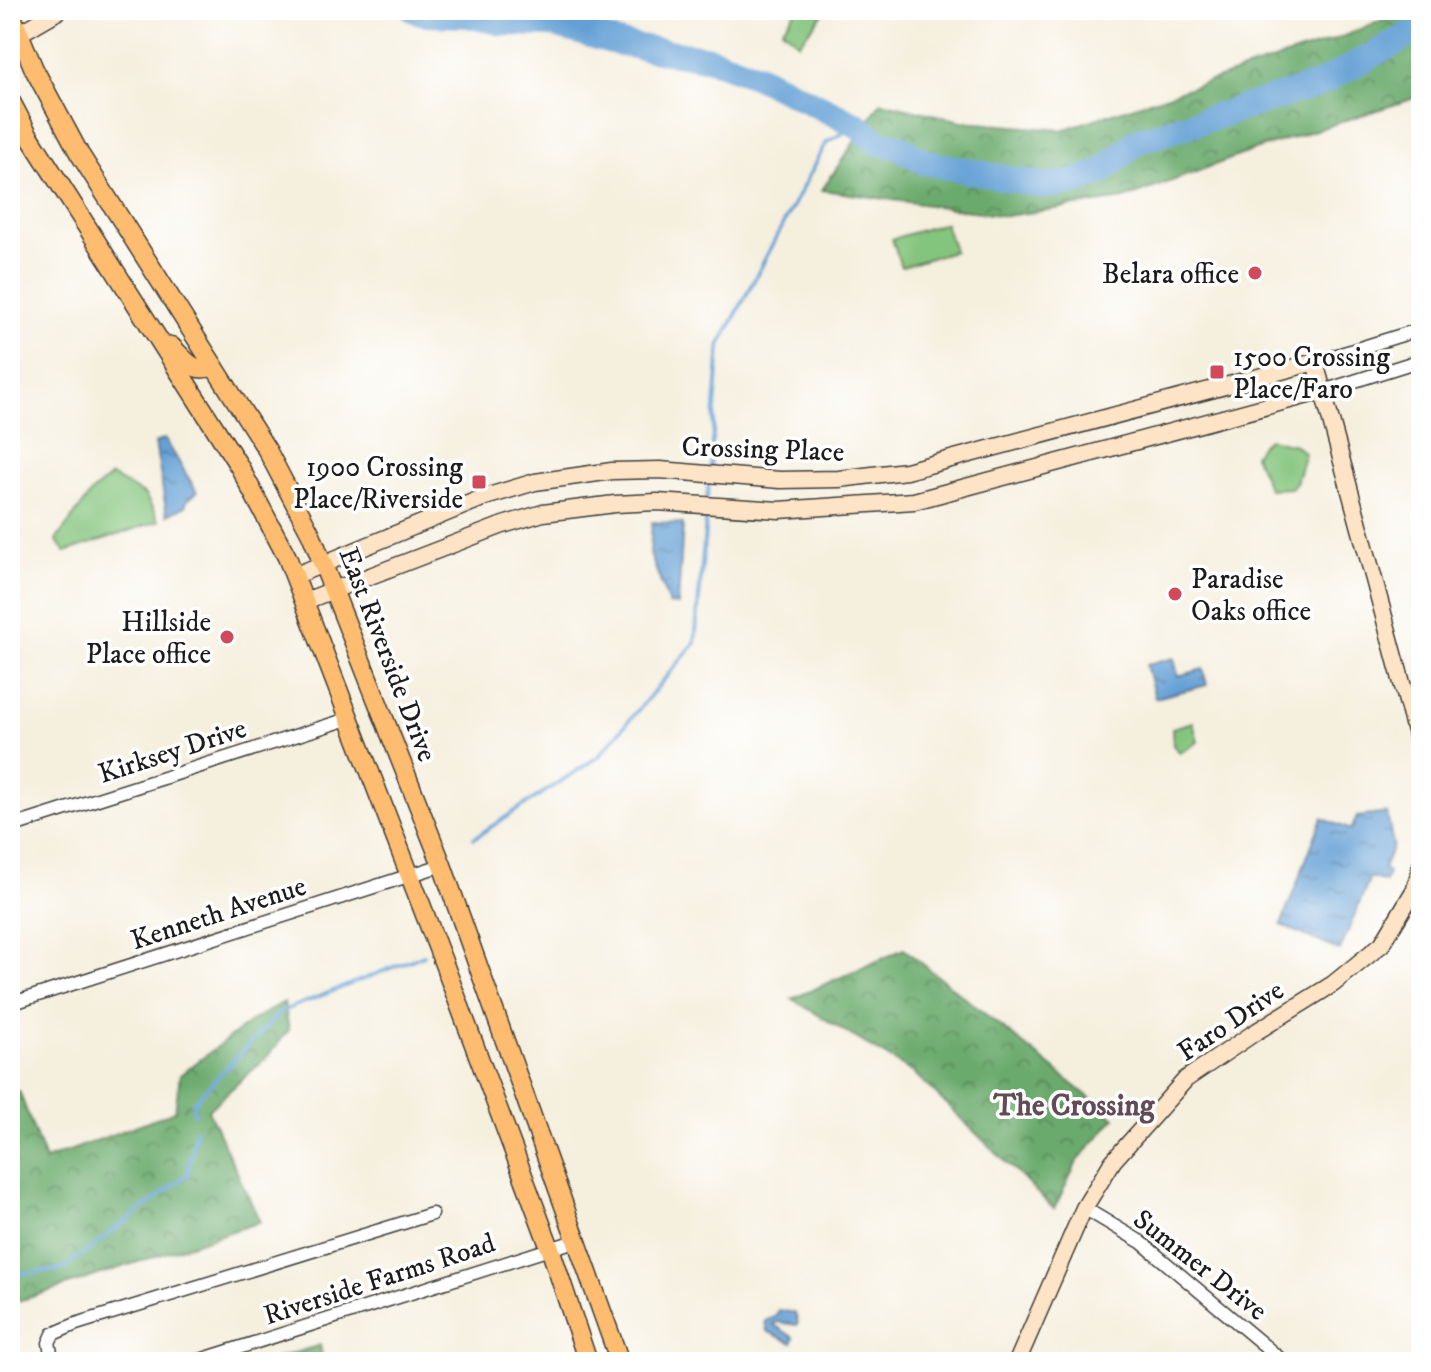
<svg xmlns="http://www.w3.org/2000/svg" width="1431" height="1372" font-family="'IM FELL DW Pica',serif">
  <style>
    .green { fill: #84c57d; stroke: #50704c; stroke-width: 2 }
    .forest { fill: url(#forest-crowns); stroke: #446344; stroke-width: 2 }
    .water { fill: url(#water-ripples); stroke: #405e78; stroke-width: 2 }
    .lines { fill: none; stroke-linecap: round; stroke-linejoin: round }
    .stream { stroke: #65a0d5; stroke-width: 4 }
    .river { stroke: #65a0d5; stroke-width: 26 }
    .street-casing { stroke: #3d3c39; stroke-width: 15 }
    .secondary-casing { stroke: #3d3c39; stroke-width: 19 }
    .primary-casing { stroke: #3d3c39; stroke-width: 21 }
    .street { stroke: #fff; stroke-width: 12 }
    .secondary { stroke: #fee4c6; stroke-width: 16 }
    .primary { stroke: #fdbc70; stroke-width: 18 }
    .poi-dot { fill: #d1495b; stroke: #fff; stroke-width: 3 }
    .labels { text-anchor: middle; stroke-width: 7; stroke-linejoin: round; paint-order: stroke }
    .poi-label { font-size: 28px; fill: #1c1c1c; stroke: #fff; text-anchor: end }
    .street-label { font-size: 28px; fill: #1c1c1c; stroke: #fff }
    .neighbourhood-label { font-size: 30px; font-weight: bold; fill: #634b55; stroke: #fff }
  </style>
  <defs>
    <pattern id="forest-crowns" width="20" height="18" patternUnits="userSpaceOnUse" patternTransform="scale(2)"><rect width="20" height="18" fill="#6baa6c"/><path d="M2 6a3 3 0 1 1 6 0M12 15a3 3 0 1 1 6 0" fill="none" stroke="#578a58"/></pattern>
    <pattern id="water-ripples" width="26" height="14" patternUnits="userSpaceOnUse" patternTransform="scale(2)"><rect width="26" height="14" fill="#65a0d5"/><path d="M2 4q2-2 4 0t4 0M15 11q2-2 4 0t4 0" fill="none" stroke="#5282ac"/></pattern>
  </defs>
  <rect width="100%" height="100%" fill="#fff"/>
  <filter id="ink" filterUnits="userSpaceOnUse"><feTurbulence type="fractalNoise" baseFrequency=".0125" numOctaves="2"/><feDisplacementMap in="SourceGraphic" scale="16" xChannelSelector="R" yChannelSelector="G"/><feConvolveMatrix kernelMatrix="1 2 1 2 8 2 1 2 1" color-interpolation-filters="sRGB"/></filter>
  <filter id="wash" filterUnits="userSpaceOnUse"><feTurbulence type="fractalNoise" baseFrequency=".006" numOctaves="4" result="noise"/><feDisplacementMap in="SourceGraphic" scale="32" xChannelSelector="R" yChannelSelector="G"/><feGaussianBlur stdDeviation="1.8" result="paint"/><feColorMatrix in="noise" values="0 0 0 0 0 0 0 0 0 0 0 0 0 0 0 0 0 1.4 0 .05"/><feComposite in="paint" operator="in"/></filter>
  <g filter="url(#wash)">
    <rect width="100%" height="100%" fill="#f5efde"/>
    <g class="green">
      <polygon points="797,10 826,10 799,43 782,29"/>
      <polygon points="945,223 954,251 901,267 892,239"/>
      <polygon points="1268,439 1295,445 1305,453 1296,483 1291,488 1269,489 1254,455 1261,445"/>
      <polygon points="111,476 145,495 159,521 65,552 56,540 92,492"/>
      <polygon points="1193,722 1198,742 1180,753 1173,745 1172,728"/>
    </g>
    <g class="forest">
      <polygon points="1406,10 1421,10 1421,96 1257,149 1124,199 1006,216 822,190 881,102 966,122 1062,130 1337,39"/>
      <polygon points="904,949 1115,1118 1077,1162 1054,1209 915,1074 792,999"/>
      <polygon points="284,1002 289,1030 268,1056 208,1110 260,1222 10,1304 10,1093 19,1091 45,1160 175,1111 180,1075 251,1021"/>
      <polygon points="320,1345 323,1362 266,1362"/>
    </g>
    <g class="water">
      <polygon points="165,439 197,492 186,502 186,506 167,515 155,443"/>
      <polygon points="652,522 683,524 678,605 669,604 650,554"/>
      <polygon points="1174,658 1178,676 1203,669 1207,685 1155,698 1146,665"/>
      <polygon points="1387,813 1393,845 1383,869 1388,872 1385,882 1370,877 1340,951 1281,925 1322,818 1351,830 1357,817"/>
      <polygon points="779,1310 795,1313 798,1323 796,1325 777,1322 773,1324 794,1338 792,1343 767,1331 765,1321 776,1316"/>
    </g>
    <g class="lines">
      <g class="stream">
        <polyline points="710,471 720,345 826,143 857,125"/>
        <polyline points="707,499 709,480"/>
        <polyline points="474,838 598,757 695,643 707,508"/>
        <polyline points="194,1113 193,1103 280,1012 424,955"/>
        <polyline points="10,1275 63,1269 187,1175 196,1130"/>
      </g>
      <polyline class="river" points="414,10 427,14 467,15 503,23 551,24 622,44 710,59 757,76 857,125 877,142 900,147 924,162 1045,186 1073,183 1102,172 1137,141 1320,84 1421,28"/>
    </g>
  </g>
  <g filter="url(#ink)">
    <g class="lines">
      <g class="street-casing">
        <g id="street">
          <polyline points="1315,362 1421,329"/>
          <polyline points="1323,391 1421,360"/>
          <polyline points="10,827 348,719"/>
          <polyline points="10,1004 442,865"/>
          <polyline points="1084,1208 1141,1242 1284,1362"/>
          <polyline points="53,1362 49,1343 53,1334 76,1324 432,1214"/>
          <polyline points="194,1362 578,1240"/>
        </g>
      </g>
      <g class="secondary-casing">
        <g id="secondary">
          <polyline points="10,39 60,10"/>
          <polyline points="294,576 485,497 535,482 612,471 660,470 780,480 839,479 906,471 1315,362 1415,731 1421,761"/>
          <polyline points="305,601 503,525 543,513 615,504 657,502 779,510 914,501 1323,391"/>
          <polyline points="1017,1362 1084,1208 1113,1161 1186,1079 1254,1033 1333,984 1382,944 1415,889 1421,865"/>
        </g>
      </g>
      <g class="primary-casing">
        <g id="primary">
          <polyline points="10,12 34,69 79,153 267,450 311,534 442,865 620,1362"/>
          <polyline points="10,100 28,134 239,466 287,557 444,964 550,1248 588,1362"/>
          <path d="M171,346C187,361 192,374 214,366"/>
        </g>
      </g>
      <use href="#street" class="street"/>
      <use href="#secondary" class="secondary"/>
      <use href="#primary" class="primary"/>
    </g>
  </g>
  <g class="poi-dot">
    <circle cx="1255" cy="273" r="8"/>
    <rect x="1209" y="364" width="16" height="16" rx="4"/>
    <rect x="471" y="474" width="16" height="16" rx="4"/>
    <circle cx="1175" cy="594" r="8"/>
    <circle cx="227" cy="637" r="8"/>
  </g>
  <g class="labels">
    <g class="poi-label">
      <text x="1239" y="283">Belara office</text>
      <text x="1233" y="366" text-anchor="start">1500 Crossing<tspan x="1233" dy="32">Place/Faro</tspan></text>
      <text x="463" y="476">1900 Crossing<tspan x="463" dy="32">Place/Riverside</tspan></text>
      <text x="1191" y="588" text-anchor="start">Paradise<tspan x="1191" dy="32">Oaks office</tspan></text>
      <text x="211" y="631">Hillside<tspan x="211" dy="32">Place office</tspan></text>
    </g>
    <g class="street-label">
      <text transform="translate(763 448) rotate(2)" y="10">Crossing Place</text>
      <text transform="translate(389 654) rotate(69)" y="10">East Riverside Drive</text>
      <text transform="translate(172 750) rotate(-18)" y="10">Kirksey Drive</text>
      <text transform="translate(218 912) rotate(-18)" y="10">Kenneth Avenue</text>
      <text transform="translate(1230 1020) rotate(-34)" y="10">Faro Drive</text>
      <text transform="translate(1201 1264) rotate(38)" y="10">Summer Drive</text>
      <text transform="translate(379 1278) rotate(-18)" y="10">Riverside Farms Road</text>
    </g>
    <g class="neighbourhood-label">
      <text x="1074" y="1115">The Crossing</text>
    </g>
  </g>
  <rect width="1431" height="1372" fill="none" stroke="#fff" stroke-width="40"/>
</svg>
